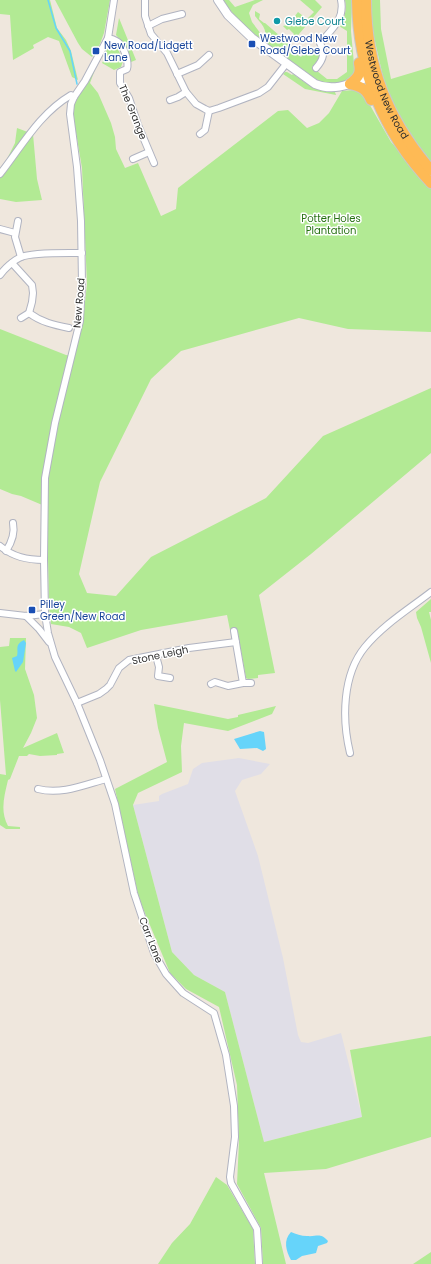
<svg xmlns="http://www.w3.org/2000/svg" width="431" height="1264" font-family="Poppins,sans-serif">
	<rect width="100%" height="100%" fill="#efe7dd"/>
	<path fill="#e0dee7" d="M239,758L270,764L261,774L242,780L235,791L258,856L283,958L298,1035L301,1042L308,1043L341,1033L362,1117L264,1142L225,992L194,975L172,952L133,805L159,801V796L162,794L188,784L193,769L202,763Z"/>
	<g fill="#b2ea94">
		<path d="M0,0H50L57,28L66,40L71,51L78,80L72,77L59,41L48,37L33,45L34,48L13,60L10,15L0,14Z"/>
		<path d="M55,0H110L104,33L100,44L92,57L82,49L78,43Z"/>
		<path d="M223,0H229L235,7L255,0H263L253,5L249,13L252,22L261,34V37H257L236,18Z"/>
		<path d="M300,0H315L322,7L288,47L301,57L310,46L317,52L319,49V59L312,67L327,79H337L347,72V31L339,26C345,17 347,10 345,0H352L351,31L355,75L344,83L335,84L320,82L264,42C268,29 263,26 255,16V11L260,14L259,19L264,23H265L287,42L294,34L289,29L287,30L283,26L287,25L289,26L297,18L295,16L298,12L307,19L314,12Z"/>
		<path d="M371,0H380L381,29L391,79L431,67V167L394,114L384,81L371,24Z"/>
		<path d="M119,18L136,60L131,62L122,42L116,35Z"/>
		<path d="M114,44L117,46L123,61L121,67L114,70L102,63L105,58L103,56L108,47Z"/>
		<path d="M96,67L90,83L98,93L111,123L115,137L116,149L125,168L138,163L161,216L176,209L178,188L278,111L288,110L307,128L319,123L329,113L342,91L353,90L363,93L391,142L431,187V332L348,329L299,318L181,351L151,379L100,482L79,574L87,593L116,596L151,557L266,498L323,436L431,388V453L311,554L259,595L275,673L258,675V678L248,679L246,678L237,629L230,630L227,615L141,630L87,648L81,633L69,627L51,624L49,607L47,507L21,496L12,494L0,489V329L66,355L73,356L83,321L87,284L82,168L73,115L74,105L77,97Z"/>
		<path d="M285,72H287L292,75L293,74C308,85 316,90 335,92L336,95L305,89L283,74Z"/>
		<path d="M17,128L33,134L37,179L42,200L16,202L0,199V173L15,143Z"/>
		<path d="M431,599V612H429L431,620V663L421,627L417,618L416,612Z"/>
		<path d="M10,638H26L25,669L34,695L37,718L31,733L23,748L57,733L64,753L57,754V755L40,756L29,754L27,756H19L10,779L8,780C4,797 0,811 8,826L20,827V829H6L0,825V774L6,775L0,700V647L9,646Z"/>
		<path d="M154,704L228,719L238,717V715L276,706L272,714L228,731L184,723L181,746L182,772L138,793L133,805L172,952L194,975L225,992L264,1142L362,1117L350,1050L431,1036V1137L326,1169L264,1173L286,1264H263L261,1228L237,1184L239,1141L237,1085L219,1007L186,989L170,973L139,899L115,789L167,762L158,728Z"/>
		<path d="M216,1177L227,1185L253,1229L255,1264H158L172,1243L190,1224Z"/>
		<path d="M431,1252V1264H413Z"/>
	</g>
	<g fill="#66d4fa">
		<path d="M24,640L26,643L23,662L16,672L15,671L12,658L17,656C19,649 14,645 24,640Z"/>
		<path d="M260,731L264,732L266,749L263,751L257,748L240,749L234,739Z"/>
		<path d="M291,1232C296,1234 301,1236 307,1236C317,1237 320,1232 328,1241L327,1243L318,1246L316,1253L302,1256L296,1260H291C286,1251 283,1240 291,1232Z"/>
	</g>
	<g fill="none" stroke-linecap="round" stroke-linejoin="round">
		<path stroke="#66d4fa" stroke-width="1.5" d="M48,0L56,28L70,51L77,84"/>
		<g stroke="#b1b4c1" stroke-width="8">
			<g id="minor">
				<path d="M114,0L108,38L85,81L74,97L71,104L70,114L77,167L81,221L82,283L80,321L55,423L45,478L44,560L45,614L48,633L55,657L77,703L100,760L115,804L134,893L154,953L166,974L183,993L214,1013L226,1055L234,1106L235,1137L230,1177L231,1183L257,1229L259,1264"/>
				<path d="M145,0V16L151,34L167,53L186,92L196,104L205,109L209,111L219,108L259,93L268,87L286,64"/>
				<path d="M148,26L162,19L182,14"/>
				<path d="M108,38C112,39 117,40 120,44C125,50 129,62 127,69L120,72V83L129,98L138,125L154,163"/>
				<path d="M316,68C324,59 325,53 320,43C332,29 345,19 341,0"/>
				<path d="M177,74L198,65L209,55"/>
				<path d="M170,100L178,97L186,92"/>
				<path d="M200,134L205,130L209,111"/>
				<path d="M133,159L149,152"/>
				<path d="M0,174C22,146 39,114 71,95L74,97"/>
				<path d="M18,221L15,237L21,257"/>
				<path d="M0,229L15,233"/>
				<path d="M12,263L32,285L33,293L32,302L29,313L21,318"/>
				<path d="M0,275C4,269 14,260 21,257C33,252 68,253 82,253"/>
				<path d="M29,313C41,322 54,325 69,328"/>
				<path d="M0,546C13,557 27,560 44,560"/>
				<path d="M6,551C12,542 15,533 13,523"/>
				<path d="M0,613L26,616L45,614"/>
				<path d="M26,616L39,629L49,642"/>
				<path d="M234,631L243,683H251"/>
				<path d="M156,656L159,667L158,676L170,678"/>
				<path d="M211,684L215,682L228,686L243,683"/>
				<path d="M77,703L99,694L106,689L110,685L119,668L129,660L189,648L236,642"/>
				<path d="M350,753C342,720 342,675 365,647C383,625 409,609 431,592"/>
				<path d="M38,789C61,795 84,785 106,779"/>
			</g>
		</g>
		<g stroke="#b1b4c1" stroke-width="10">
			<path id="tertiary" d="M218,0L228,15L252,38L315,84C334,92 350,84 368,77"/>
		</g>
		<g stroke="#c8c8c8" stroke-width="12">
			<g id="trunk">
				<path d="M357,0C358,71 382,131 431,183"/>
				<path id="s1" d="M366,0C366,66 388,120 431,170"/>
				<path d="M350,84C359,77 361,73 359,63"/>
				<path d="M350,84C361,86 367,90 371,100"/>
			</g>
		</g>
		<use href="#minor" stroke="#fff" stroke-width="6"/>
		<use href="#tertiary" stroke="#fff" stroke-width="8"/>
		<use href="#trunk" stroke="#feba55" stroke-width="10"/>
	</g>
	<circle fill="#0f9aa8" stroke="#fff" stroke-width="1.5" cx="277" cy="21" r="4"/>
	<g fill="#1a4fb4" stroke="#fff" stroke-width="1.5">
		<rect x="248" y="40" width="8" height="8" rx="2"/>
		<rect x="92" y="47" width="8" height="8" rx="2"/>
		<rect x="28" y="606" width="8" height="8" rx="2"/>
	</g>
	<g text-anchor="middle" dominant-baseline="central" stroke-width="3" stroke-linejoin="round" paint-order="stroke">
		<g font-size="10" fill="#0d838f" stroke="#fff" text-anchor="start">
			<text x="285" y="21">Glebe Court</text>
		</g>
		<g font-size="10" fill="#164399" stroke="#fff" text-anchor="start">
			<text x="260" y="38">Westwood New<tspan x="260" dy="12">Road/Glebe Court</tspan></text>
			<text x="104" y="45">New Road/Lidgett<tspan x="104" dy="12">Lane</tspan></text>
			<text x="40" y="604">Pilley<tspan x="40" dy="12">Green/New Road</tspan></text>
		</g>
		<g font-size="10" fill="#2c2c2c" stroke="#fff">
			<text stroke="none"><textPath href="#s1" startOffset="93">Westwood New Road</textPath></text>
			<text transform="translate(133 112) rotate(68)">The Grange</text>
			<text transform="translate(79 303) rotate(-85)">New Road</text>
			<text transform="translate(160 655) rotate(-12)">Stone Leigh</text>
			<text transform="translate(151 940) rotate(69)">Carr Lane</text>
		</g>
		<g font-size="10" fill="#277113" stroke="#fff">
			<text x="331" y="218">Potter Holes<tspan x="331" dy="12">Plantation</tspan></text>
		</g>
	</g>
</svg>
